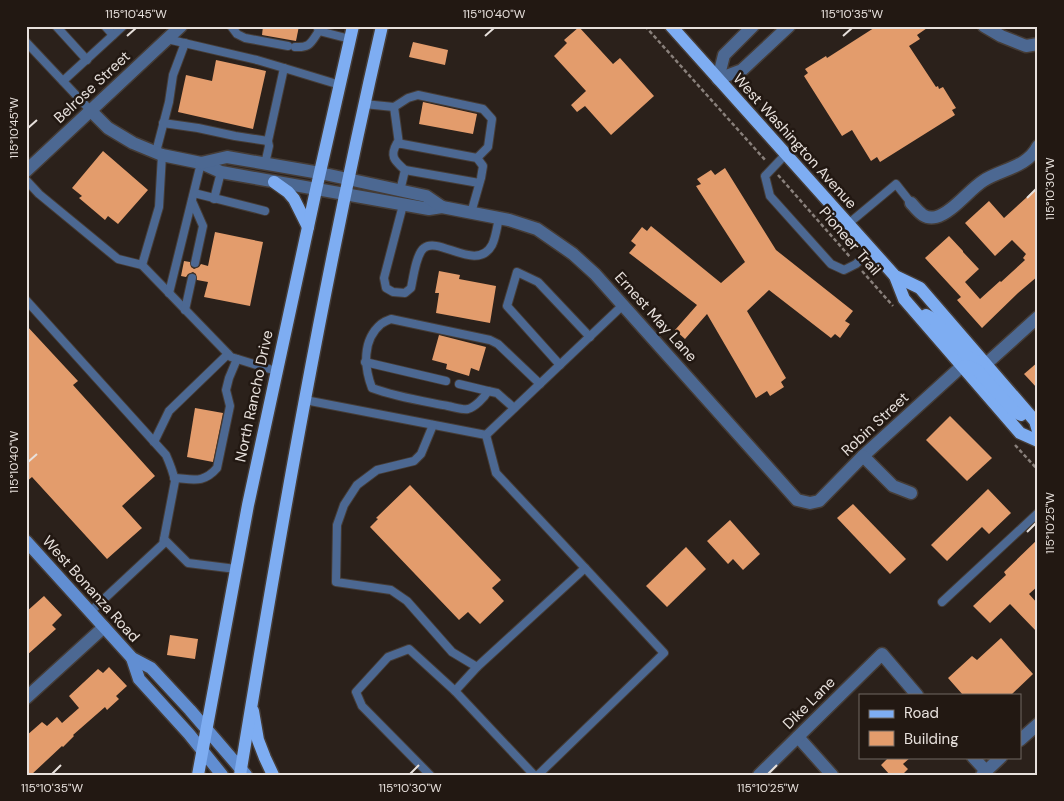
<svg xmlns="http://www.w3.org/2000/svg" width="1064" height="801" font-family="'DM Sans',sans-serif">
	<rect width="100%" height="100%" fill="#2b211b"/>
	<g fill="#e39c6c">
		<path d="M263,26H299L296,41L262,35Z"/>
		<path d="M877,26H930L917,35L920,39L909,46L936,87L938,86L939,89L943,87L956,108L952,110L955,115L880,162L877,157L871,161L852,130L842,136L804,76L808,73L805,69L826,56L827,58Z"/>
		<path d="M579,27L613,64L620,58L654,96L611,135L585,106L577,112L571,105L586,91L554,56L567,43L564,40Z"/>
		<path d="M413,42L448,50L445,65L409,57Z"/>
		<path d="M216,60L266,71L253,129L178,112L186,75L212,81Z"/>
		<path d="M423,102L477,114L473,134L419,124Z"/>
		<path d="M103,151L148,190L118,224L108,216L105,220L79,198L82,196L72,188Z"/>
		<path d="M725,168L776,250L853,311L845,321L850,324L840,338L835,334L831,338L769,290L747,311L786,378L781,382L784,387L770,396L767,391L756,398L707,314L685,339L675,330L697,305L629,253L636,245L631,241L642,227L647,231L651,226L721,283L745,262L696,186L701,184L697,179L711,170L715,175Z"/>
		<path d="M1038,187V276L1018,293L982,328L957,300L961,297L925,258L949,236L963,251V252L979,269L965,282L980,299L1000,281L1001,282L1025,260L1023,258L1026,254L1012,240L995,256L965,223L989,201L1004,218Z"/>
		<path d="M215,232L263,242L250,306L204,297L208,282L197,280L196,274L193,272L188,274L186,277L181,276L184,261L190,262L191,267L194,269L199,267L201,264L208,266Z"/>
		<path d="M439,271L460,275L459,279L496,286L490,323L436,313L439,293H435Z"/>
		<path d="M26,325L78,381L73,385L155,476L122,506L142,528L107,559L32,477L26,482Z"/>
		<path d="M439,335L486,347L479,371L471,368L469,376L446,369L447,364L432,360Z"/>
		<path d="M1038,362V389L1024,374Z"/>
		<path d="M195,408L223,413L213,462L187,457Z"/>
		<path d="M950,416L992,458L967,481L926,440Z"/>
		<path d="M410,485L501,580L492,588L504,601L480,624L468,612L459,620L370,527L378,519L376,518Z"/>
		<path d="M988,489L1011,513L989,534L982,527L947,561L931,545Z"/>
		<path d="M853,504L906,559L890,574L837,518Z"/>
		<path d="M730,520L760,554L743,570L733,559L728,564L707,541Z"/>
		<path d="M1038,539V586L1029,594L1038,604V633L1010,604L990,623L973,606L1006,575L1004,572Z"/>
		<path d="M686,547L706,569L667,607L646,586Z"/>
		<path d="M44,596L62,615L52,625L56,629L26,656V612Z"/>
		<path d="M170,635L198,639L195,659L167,655Z"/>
		<path d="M1001,638L1033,674L1011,695H963L948,678L972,656L977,660Z"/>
		<path d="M109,667L127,686L116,696L119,699L107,710L105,707L73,735L74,736L63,747L62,746L31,775H26V736L42,722L47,726L57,717L62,723L79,708L69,696L98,669L103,673Z"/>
		<path d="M889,757H911L903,764L908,769L902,775H890L881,765Z"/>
	</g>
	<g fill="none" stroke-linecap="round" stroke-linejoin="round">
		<g stroke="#453c36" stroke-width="10">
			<g id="lane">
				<path d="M56,26L87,60"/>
				<path d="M105,26L113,35"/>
				<path d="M231,26L237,34L245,38L288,46"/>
				<path d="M317,26L319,31L350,39"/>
				<path d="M167,39L257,60L284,68L268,141L269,146L265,164"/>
				<path d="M26,42L90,110"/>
				<path d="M295,47C311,48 311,42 319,31"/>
				<path d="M284,68L340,85"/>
				<path d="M63,81L123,26"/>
				<path d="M364,104L394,107L408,98L418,95L483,109L492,119L488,147L477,158"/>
				<path d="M394,107L399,144"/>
				<path d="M163,123L198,128L235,136L268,141"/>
				<path d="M156,152L169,102L173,75L185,43"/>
				<path d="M785,155L765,176L770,196L831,264L844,270L856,264L871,250"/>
				<path d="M405,170L479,183"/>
				<path d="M26,180L39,194L118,259L142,265L231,357L276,371"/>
				<path d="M400,191L405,170C395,161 389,157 397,143L477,158L483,166L481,178L471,213"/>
				<path d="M194,193L265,211"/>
				<path d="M214,199L221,172"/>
				<path d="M192,201L203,226L195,263"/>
				<path d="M403,205L384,278L386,288L393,292L405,293L411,288C413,279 416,254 424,248C439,236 477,273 492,245C496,237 497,226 499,218"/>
				<path d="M848,224L896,184L911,203"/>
				<path d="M142,265L159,207L162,155"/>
				<path d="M169,293L201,163"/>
				<path d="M26,300L166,455C170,464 173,472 175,481L163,544L90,612"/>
				<path d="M185,310L192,278"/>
				<path d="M365,362L446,381"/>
				<path d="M560,365L507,306L517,272L538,282L590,337"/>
				<path d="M459,384L488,391"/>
				<path d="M305,400L486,435"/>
				<path d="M514,408L497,393L488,391C484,398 475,407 468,409C462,410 454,407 448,406C423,401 396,397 372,388C364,367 362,340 381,324C384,322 388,320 391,319L490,340L498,344L540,384"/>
				<path d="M433,425L421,454L414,461L377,470L357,485L344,505L337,525L336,582L391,590L407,601L452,652L477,667L585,568L496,473L486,435"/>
				<path d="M486,435L623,305"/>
				<path d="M154,442L169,411L228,354"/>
				<path d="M174,478C193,479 203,484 217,468L230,406L226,390L229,378L237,359"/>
				<path d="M164,539L188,563L236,569"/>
				<path d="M942,602L1038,513"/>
				<path d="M477,667L455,691L534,775"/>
				<path d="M430,775L362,706L356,692L388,657L409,649L455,691"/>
				<path d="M538,775L664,653L585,568"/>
			</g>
		</g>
		<g stroke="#453c36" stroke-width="15">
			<g id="street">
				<path d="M984,26L1001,36L1026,46L1038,44"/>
				<path d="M718,79L742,70L789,26"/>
				<path d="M718,79L724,55L753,26"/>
				<path d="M90,110L108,128L133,143L162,155L201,163L221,172L429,209L442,207L509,220L537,229L573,254L595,274L797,500L810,503L819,501L863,456L962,366"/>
				<path d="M201,163L227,157L320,173L426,196L442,207"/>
				<path d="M26,171L181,26"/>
				<path d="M911,203C918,211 924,220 936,217C952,213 969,190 983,181C1001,169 1027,168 1038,146"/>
				<path d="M986,364L1038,317"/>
				<path d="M863,456L893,486L911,493"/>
				<path d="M26,698L104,627"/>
				<path d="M798,737L832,775"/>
				<path d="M1020,740L1038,724"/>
				<path d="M973,757L986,771"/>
				<path d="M759,775L882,654L917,695"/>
				<path d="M982,775L1001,757"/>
			</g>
		</g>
		<g stroke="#453c36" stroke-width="15">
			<g id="secondary">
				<path d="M26,541L132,658L151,668L190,710L246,775"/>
				<path d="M132,658L139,679L189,734L222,775"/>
			</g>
		</g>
		<g stroke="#453c36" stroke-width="15">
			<g id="primary">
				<path d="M671,26L895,276L920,288L1035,421L1038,431"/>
				<path d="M274,182L288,192L294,199L308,227"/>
				<path d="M895,276L904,299L1020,433L1038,441"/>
				<path d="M926,315L933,319L967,356L973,360L982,363"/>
				<path d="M964,366L971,367L977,370L1015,412L1021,415"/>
				<path d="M253,711L258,740L265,758L273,775"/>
				<path d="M198,775L248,505L316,190L353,26"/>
				<path d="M240,775C281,524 325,274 382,26"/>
			</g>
		</g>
		<g stroke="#89807b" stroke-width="2.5" stroke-dasharray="4 2.5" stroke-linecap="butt">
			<path d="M645,26L766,161"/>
			<path d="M778,175L850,257"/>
			<path d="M862,271L893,306"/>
			<path d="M1015,445L1038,470"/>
		</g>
		<use href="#lane" stroke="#4c6892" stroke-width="8"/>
		<use href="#street" stroke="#4c6892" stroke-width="12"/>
		<use href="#secondary" stroke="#618ed2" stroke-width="12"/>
		<use href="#primary" stroke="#7eadf2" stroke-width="12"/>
	</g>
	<path fill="none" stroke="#e7e0dc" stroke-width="2" d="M127,36L136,28M485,36L494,28M843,36L852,28M28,128L37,120M1027,198L1036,189M28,462L37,454M1027,532L1036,523M52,774L61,765M410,774L419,765M768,774L777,765"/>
	<g text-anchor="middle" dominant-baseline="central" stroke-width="5" stroke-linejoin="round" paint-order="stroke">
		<g font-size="15" fill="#e7e0dc" stroke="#221812">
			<text transform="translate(92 87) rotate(-43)">Belrose Street</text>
			<text transform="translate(795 141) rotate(48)">West Washington Avenue</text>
			<text transform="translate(850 241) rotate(49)">Pioneer Trail</text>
			<text transform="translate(656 317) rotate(48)">Ernest May Lane</text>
			<text transform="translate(254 396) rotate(-78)">North Rancho Drive</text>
			<text transform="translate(875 424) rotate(-43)">Robin Street</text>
			<text transform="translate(91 589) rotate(48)">West Bonanza Road</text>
			<text transform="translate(809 703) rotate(-45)">Dike Lane</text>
		</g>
	</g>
	<rect width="1064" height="801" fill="none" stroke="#221812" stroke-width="55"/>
	<rect x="859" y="694" width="162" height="65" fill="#221812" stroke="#716863"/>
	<rect x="869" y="710" width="25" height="8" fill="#7eadf2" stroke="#716863"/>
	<text x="904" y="718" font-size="15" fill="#e7e0dc">Road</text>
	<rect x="869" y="731" width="25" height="15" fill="#e39c6c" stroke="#716863"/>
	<text x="904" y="744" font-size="15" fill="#e7e0dc">Building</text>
	<rect x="28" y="28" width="1008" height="746" fill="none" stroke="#e7e0dc" stroke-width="2"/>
	<g font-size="12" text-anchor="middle" fill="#e7e0dc">
		<text x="136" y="18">115°10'45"W</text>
		<text x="494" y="18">115°10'40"W</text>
		<text x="852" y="18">115°10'35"W</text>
		<text transform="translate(14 128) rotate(-90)" y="4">115°10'45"W</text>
		<text transform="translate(1050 189) rotate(-90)" y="4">115°10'30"W</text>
		<text transform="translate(14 462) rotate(-90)" y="4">115°10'40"W</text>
		<text transform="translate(1050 523) rotate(-90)" y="4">115°10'25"W</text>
		<text x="52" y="792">115°10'35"W</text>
		<text x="410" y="792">115°10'30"W</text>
		<text x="768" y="792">115°10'25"W</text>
	</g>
</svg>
